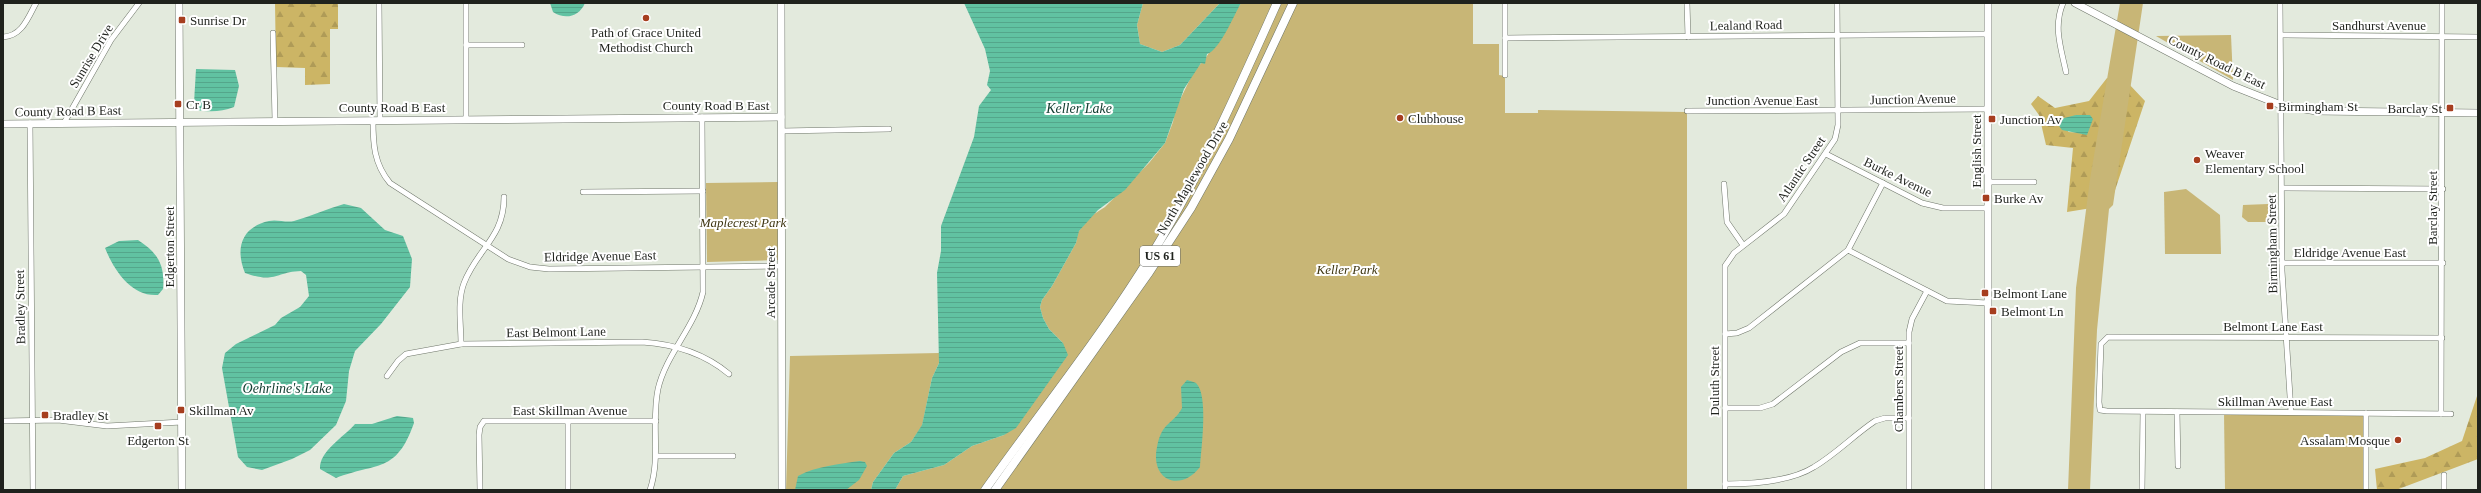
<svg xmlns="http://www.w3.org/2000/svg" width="2481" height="493" font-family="Georgia,serif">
	<defs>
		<pattern id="forest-firs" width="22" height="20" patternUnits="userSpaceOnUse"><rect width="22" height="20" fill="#ccb565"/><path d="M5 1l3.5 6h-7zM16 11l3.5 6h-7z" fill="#af9b57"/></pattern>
		<pattern id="water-rules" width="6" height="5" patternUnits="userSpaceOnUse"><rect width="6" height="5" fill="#61c2a2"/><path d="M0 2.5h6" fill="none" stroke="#54a68b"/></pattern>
	</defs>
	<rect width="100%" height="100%" fill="#e3eadd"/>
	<g fill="url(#forest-firs)" fill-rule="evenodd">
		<path d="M275,3H338V29H330V84L305,85V68L276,67Z"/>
		<path d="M2107,78L2128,83L2145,101L2110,205L2067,212L2073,148L2046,145L2039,115L2031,104L2038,96L2055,108L2089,101ZM2076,115L2083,133L2068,132Z"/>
		<path d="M2478,393V459L2396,490H2377L2375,469L2425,458L2462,441Z"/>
	</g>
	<g fill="#c8b676">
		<path d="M1143,3H1220L1180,45L1162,52L1140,44L1137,25Z"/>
		<path d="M1241,3H1473V44H1499V75L1505,76V113H1538V110L1687,112V490H895L903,476L944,465L972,446L1004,435L1063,343L1049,329L1043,318L1040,307L1042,300L1052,286L1076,243L1078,232L1091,216L1105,207L1149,163L1165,143L1173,122L1175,110L1194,71L1205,59Z"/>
		<path d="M2120,3H2143L2113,205L2109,209L2108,219L2097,330L2090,490H2068L2076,288L2090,179Z"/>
		<path d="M2231,35L2233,80L2156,36Z"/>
		<path d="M778,182V260L707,262L706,183Z"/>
		<path d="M2186,189L2220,215L2221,254H2165L2164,192Z"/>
		<path d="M2268,204L2270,206V218L2267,222H2248L2242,217L2243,205Z"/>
		<path d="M939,353V363L932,378L922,426L911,442L894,453L873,482L871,490H786L790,356Z"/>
		<path d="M2224,412L2366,413V490H2225Z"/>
	</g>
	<g fill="url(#water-rules)">
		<path d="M550,3H585C579,17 565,20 553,12Z"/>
		<path d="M964,3H1143L1137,25L1140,44L1162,52L1180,45L1220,3H1241C1234,15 1220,50 1207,54L1205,64L1201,63L1184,89L1165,143L1125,190L1098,210L1079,231L1076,243L1052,286L1042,300L1040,307L1043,318L1049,329L1063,343L1068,355L1016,428L1004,435L972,446L944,465L903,476L895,490H871L873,482L894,453L911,442L922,425L932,378L939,363L937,273L941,251V226L974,137L979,106L991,90L987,85L990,71L985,49Z"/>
		<path d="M196,69L235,70L239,86L234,107C221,112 210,112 196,110L194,103Z"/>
		<path d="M2076,115H2090L2093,119L2087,135L2062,130L2057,123L2060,119Z"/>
		<path d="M344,204L361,208L385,230L403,236L412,259L410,287L381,324L355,351L349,371L346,401L336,425L310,450L292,459L262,470L247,467L238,457L222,368L225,353L236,344L275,325L281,318L300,307L309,296L306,275L301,271C275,272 275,284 245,273C235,249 241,227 269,221C277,219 286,223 294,221C311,216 327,209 344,204Z"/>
		<path d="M138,240C158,253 165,265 163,289L158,295C131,297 114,270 105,248L119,241Z"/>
		<path d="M1187,380C1190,381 1194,382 1196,383C1209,395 1201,450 1200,467C1180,493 1150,480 1157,447C1162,421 1173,425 1182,408L1181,387Z"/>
		<path d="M397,416L413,418L414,423C396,474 377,462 336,478L320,469C319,451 344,437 355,424H372Z"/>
		<path d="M860,461L865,462L867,466L859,480L846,490H795L798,476C817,466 839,464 860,461Z"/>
	</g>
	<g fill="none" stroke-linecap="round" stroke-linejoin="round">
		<g stroke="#6e7569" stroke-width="6">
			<g id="street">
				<path d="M379,3L380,120"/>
				<path d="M466,3V119"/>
				<path d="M1505,3V75"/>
				<path d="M1687,3L1688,37"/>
				<path d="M2063,3C2053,27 2061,48 2066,72"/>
				<path d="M2280,3L2282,271L2291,412"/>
				<path d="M273,33L275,120"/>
				<path d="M2281,35L2478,37"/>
				<path d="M3,37C22,36 28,18 36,3"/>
				<path d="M1505,38L1988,34"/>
				<path d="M466,45H522"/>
				<path d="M1687,111L1988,109"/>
				<path d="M373,120C373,144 374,164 390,183L508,259L530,267L549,269L782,266"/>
				<path d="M30,123L33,490"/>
				<path d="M64,123L111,40L139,3"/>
				<path d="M781,131L889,129"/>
				<path d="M1826,154L1922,203L1943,208H1988"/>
				<path d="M1988,182H2034"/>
				<path d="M1724,184L1727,222L1743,245"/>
				<path d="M2282,188L2443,189"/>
				<path d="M583,192L703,191"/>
				<path d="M1848,250L1883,183"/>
				<path d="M2282,263H2443"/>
				<path d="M1725,334L1737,333L1749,328L1848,250L1947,301L1988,303"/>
				<path d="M2442,338L2108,337L2101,344L2099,402L2100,410L2107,411L2451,414"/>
				<path d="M461,344C461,324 457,301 464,283C477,249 504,238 504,197"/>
				<path d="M387,376L398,361L406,354L461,344L642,342C674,344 704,353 729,374"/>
				<path d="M1725,408H1760L1773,404L1841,352L1860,343H1909"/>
				<path d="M2177,412L2178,466"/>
				<path d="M2441,414L2442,3"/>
				<path d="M3,421L58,420L107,426L182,422"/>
				<path d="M568,422V490"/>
				<path d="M656,456H733"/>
				<path d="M2444,475V490"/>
				<path d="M1725,484C1752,484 1790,482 1814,467C1836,454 1854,435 1875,421L1885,418H1909"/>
				<path d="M480,490L479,435L480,427L484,421H656"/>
				<path d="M650,490C661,457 651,423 658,389C666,354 695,327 703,292L702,117"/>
				<path d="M1725,490V266L1734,253L1784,214L1835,139L1838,125L1837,3"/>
				<path d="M1909,490V332L1912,319L1927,291"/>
				<path d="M2142,490L2143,412"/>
				<path d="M2366,490V413"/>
			</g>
		</g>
		<g stroke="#6e7569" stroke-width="8">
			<g id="secondary">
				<path d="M179,3L182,490"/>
				<path d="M781,3L782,490"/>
				<path d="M2075,3L2233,86L2281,105L2316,111L2478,113"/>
				<path d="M3,124L781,117"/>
				<path d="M1988,490V3"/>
			</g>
		</g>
		<g stroke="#6e7569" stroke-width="9">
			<g id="primary">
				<path d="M985,490C1044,407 1109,327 1161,239C1206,163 1241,83 1277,3"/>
				<path d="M995,490L1148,274L1191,208L1229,139L1293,3"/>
			</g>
		</g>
		<use href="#street" stroke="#fff" stroke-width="5"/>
		<use href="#secondary" stroke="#fff" stroke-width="7"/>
		<use href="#primary" stroke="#fff" stroke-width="8"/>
	</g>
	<g fill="#a63e1f" stroke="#fff" stroke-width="1.5">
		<circle cx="646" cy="18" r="4"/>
		<rect x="178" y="16" width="8" height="8" rx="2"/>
		<rect x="174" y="100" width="8" height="8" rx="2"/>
		<rect x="2266" y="102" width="8" height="8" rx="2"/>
		<rect x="2446" y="104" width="8" height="8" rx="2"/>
		<circle cx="1400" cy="118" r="4"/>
		<rect x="1988" y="115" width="8" height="8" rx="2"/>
		<circle cx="2197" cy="160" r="4"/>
		<rect x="1982" y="194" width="8" height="8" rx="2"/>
		<rect x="1981" y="289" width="8" height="8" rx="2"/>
		<rect x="1989" y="307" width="8" height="8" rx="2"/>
		<rect x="177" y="406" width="8" height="8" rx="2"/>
		<rect x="41" y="411" width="8" height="8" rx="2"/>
		<rect x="154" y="422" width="8" height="8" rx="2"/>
		<circle cx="2398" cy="440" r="4"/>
	</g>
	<g text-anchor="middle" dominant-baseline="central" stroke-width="4" stroke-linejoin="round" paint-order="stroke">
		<rect fill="#fff" stroke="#626461" stroke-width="1" x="1140" y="246" width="40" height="20" rx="3"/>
		<g font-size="12" font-weight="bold" fill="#1f221d">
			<text x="1160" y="256">US 61</text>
		</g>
		<g font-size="13" fill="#1f221d" stroke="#fff" text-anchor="start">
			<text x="190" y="20">Sunrise Dr</text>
			<text x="646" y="32" text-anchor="middle">Path of Grace United<tspan x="646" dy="15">Methodist Church</tspan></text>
			<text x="186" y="104">Cr B</text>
			<text x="2278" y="106">Birmingham St</text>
			<text x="2442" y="108" text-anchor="end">Barclay St</text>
			<text x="1408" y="118">Clubhouse</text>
			<text x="2000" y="119">Junction Av</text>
			<text x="2205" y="153">Weaver<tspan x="2205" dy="15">Elementary School</tspan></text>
			<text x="1994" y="198">Burke Av</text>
			<text x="1993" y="293">Belmont Lane</text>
			<text x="2001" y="311">Belmont Ln</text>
			<text x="189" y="410">Skillman Av</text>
			<text x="53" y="415">Bradley St</text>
			<text x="158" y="440" text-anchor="middle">Edgerton St</text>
			<text x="2390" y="440" text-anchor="end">Assalam Mosque</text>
		</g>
		<g font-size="13" fill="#1f221d" stroke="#fff">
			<text transform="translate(1746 25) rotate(-1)">Lealand Road</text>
			<text x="2379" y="25">Sandhurst Avenue</text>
			<text transform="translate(91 56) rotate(-59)">Sunrise Drive</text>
			<text transform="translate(2217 62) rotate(26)">County Road B East</text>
			<text transform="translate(1913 99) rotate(-1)">Junction Avenue</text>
			<text x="1762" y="100">Junction Avenue East</text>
			<text x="716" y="105">County Road B East</text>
			<text x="392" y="107">County Road B East</text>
			<text transform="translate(68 111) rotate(-1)">County Road B East</text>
			<text transform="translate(1976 151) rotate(-90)">English Street</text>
			<text transform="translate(1801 169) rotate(-56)">Atlantic Street</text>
			<text transform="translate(1898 177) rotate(26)">Burke Avenue</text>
			<text transform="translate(1192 178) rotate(-60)">North Maplewood Drive</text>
			<text transform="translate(2432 208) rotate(-90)">Barclay Street</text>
			<text transform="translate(2272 244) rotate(-91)">Birmingham Street</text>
			<text transform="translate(169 247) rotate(-90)">Edgerton Street</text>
			<text x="2350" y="252">Eldridge Avenue East</text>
			<text transform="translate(600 256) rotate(-1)">Eldridge Avenue East</text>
			<text transform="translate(770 283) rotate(-90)">Arcade Street</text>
			<text transform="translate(20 307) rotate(-91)">Bradley Street</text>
			<text x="2273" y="326">Belmont Lane East</text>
			<text transform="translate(556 332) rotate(-1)">East Belmont Lane</text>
			<text transform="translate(1714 381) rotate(-90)">Duluth Street</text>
			<text transform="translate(1898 389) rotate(-90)">Chambers Street</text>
			<text x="2275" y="401">Skillman Avenue East</text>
			<text x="570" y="410">East Skillman Avenue</text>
		</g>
		<g font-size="13" font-style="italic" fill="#3e3511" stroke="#fff">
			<text x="743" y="222">Maplecrest Park</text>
			<text x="1347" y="269">Keller Park</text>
		</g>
		<g font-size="14" font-style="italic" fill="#144033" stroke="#fff">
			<text x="1079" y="108">Keller Lake</text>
			<text x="287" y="388">Oehrline's Lake</text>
		</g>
	</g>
	<rect width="2481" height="493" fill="none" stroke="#1f221d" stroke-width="8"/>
</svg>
